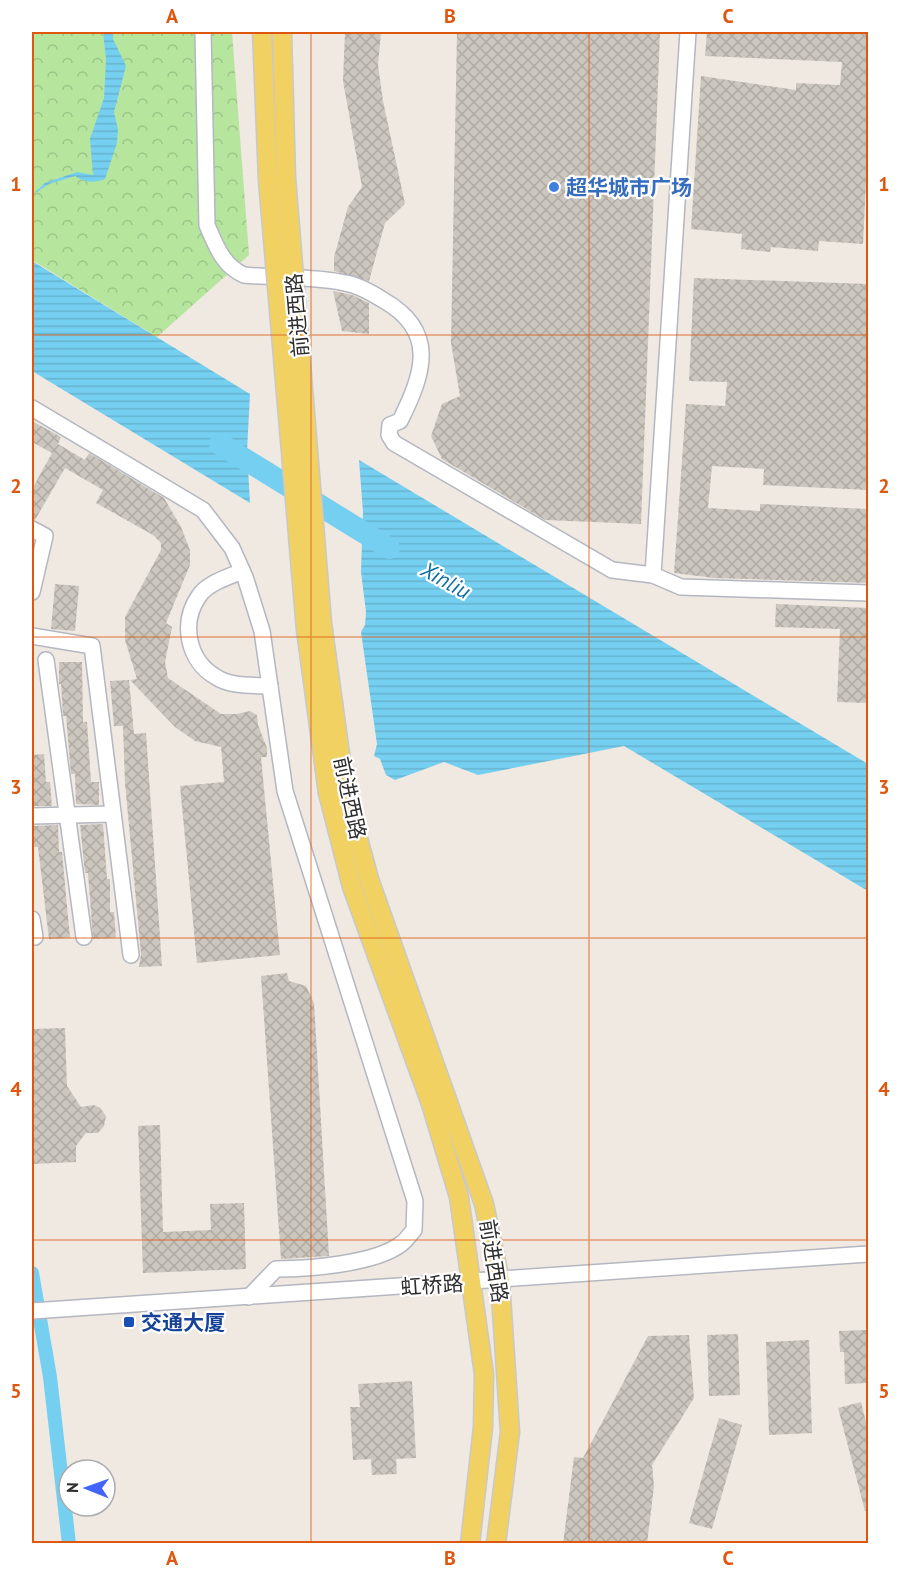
<svg xmlns="http://www.w3.org/2000/svg" width="900" height="1575" font-family="'PT Sans','Noto Sans SC',sans-serif">
	<defs>
		<pattern id="park-crowns" width="20" height="18" patternUnits="userSpaceOnUse" patternTransform="scale(1.5)"><rect width="20" height="18" fill="#b6e59e"/><path d="M2 6a3 3 0 1 1 6 0M12 15a3 3 0 1 1 6 0" fill="none" stroke="#9dc588"/></pattern>
		<pattern id="water-rules" width="6" height="5" patternUnits="userSpaceOnUse" patternTransform="scale(1.5)"><rect width="6" height="5" fill="#75cff0"/><path d="M0 2.5h6" fill="none" stroke="#66b2ce"/></pattern>
		<pattern id="building-cross-hatch" width="8" height="8" patternUnits="userSpaceOnUse" patternTransform="scale(1.5)"><rect width="8" height="8" fill="#cbc7bf"/><path d="M0 0l8 8M0 8l8-8" fill="none" stroke="#afaba4"/></pattern>
	</defs>
	<rect width="100%" height="100%" fill="#efe9e1"/>
	<path fill="url(#park-crowns)" d="M32,32H232L249,255L157,337L32,260Z"/>
	<g fill="url(#water-rules)">
		<path d="M103,32H113V39L126,66L114,112L118,130L117,143L105,179C93,183 85,183 75,176L49,184L32,195L45,183L77,172L93,175L90,139L104,98L106,59Z"/>
		<path d="M32,261L250,394L247,451L250,503L32,371Z"/>
		<path d="M359,460L868,764V891L624,746L478,775L444,762L395,780L386,775L380,759L374,756L377,744L361,632L365,625L366,612L361,572L363,512Z"/>
	</g>
	<g fill="none" stroke-linecap="round" stroke-linejoin="round">
		<path stroke="#75cff0" stroke-width="14" d="M32,1273L50,1377L69,1544"/>
		<path stroke="#75cff0" stroke-width="22" d="M220,444L389,548"/>
	</g>
	<g fill="url(#building-cross-hatch)">
		<path d="M345,32H381L378,65L383,101L405,204L385,223L369,281L334,271V257L348,207L362,187L343,81Z"/>
		<path d="M457,32H660L641,524L545,520L442,459L431,436L442,404L460,396L451,343Z"/>
		<path d="M707,32H868V143L863,244L819,241L818,251L771,247L770,252L741,249L742,234L691,229L701,76L796,90V83L840,85L842,62L705,56Z"/>
		<path d="M694,278L868,284V490L763,485L764,469L712,466L708,508L760,511V504L868,509V583L714,578L674,573L686,404L725,406L727,382L689,381Z"/>
		<path d="M333,291L352,295L369,303V334L342,331Z"/>
		<path d="M32,421L61,437L58,444L85,460L89,453L164,498L181,527L190,550V565L166,623L172,627L165,662L168,678L221,714H237L250,711L257,715L258,725L267,748V757H261L280,955L197,963L180,786L224,782L221,747L195,741L175,727L130,680L137,679L125,640V617L161,550V543L153,535L96,503L103,490L65,468L35,520L32,519V489L52,453L32,442Z"/>
		<path d="M55,584L79,586L75,631L51,629Z"/>
		<path d="M776,604L868,608V703L837,702L840,629L775,627Z"/>
		<path d="M59,662H82L83,722H87L91,782H99V805L76,804L75,774H71L66,716H63L61,684H59Z"/>
		<path d="M129,680L134,734L146,733L162,966L139,967L141,954L125,783L123,726H114L110,681Z"/>
		<path d="M44,754L46,782H50L52,806H32V755Z"/>
		<path d="M103,824L107,879H110V912H114L116,938L93,939L88,873H85L80,825Z"/>
		<path d="M58,825L59,852H62L70,938L49,939L38,847H34V826Z"/>
		<path d="M287,973L289,981L306,986L314,1003L329,1256L281,1259L261,976Z"/>
		<path d="M65,1028L67,1086L81,1107L94,1105L100,1108L106,1116L104,1126L98,1133H86L76,1146V1162L32,1164V1029Z"/>
		<path d="M160,1125L163,1232L211,1230L210,1204L244,1203L246,1269L143,1273L138,1126Z"/>
		<path d="M868,1330V1383L845,1384L844,1352H840L839,1331Z"/>
		<path d="M738,1334L740,1395L709,1396L707,1335Z"/>
		<path d="M689,1335L694,1398L652,1465L654,1486L647,1544H563L574,1457L583,1458L648,1336Z"/>
		<path d="M809,1340L812,1433L769,1435L766,1342Z"/>
		<path d="M412,1381L416,1458L396,1459L397,1474L372,1475L371,1459L353,1460L350,1407H360L358,1384Z"/>
		<path d="M861,1402L868,1430V1510L865,1511L838,1408Z"/>
		<path d="M719,1418L742,1425L712,1529L689,1523Z"/>
	</g>
	<g fill="none" stroke-linecap="round" stroke-linejoin="round">
		<g stroke="#b4b7c1" stroke-width="18">
			<g id="minor">
				<path d="M203,32L207,225C216,246 223,266 244,275C274,278 316,276 345,283C358,285 372,293 383,300C438,331 424,373 400,421L390,425L389,435L394,443L612,570L653,575L688,32"/>
				<path d="M32,408L203,510L232,548L245,577L262,631L285,791L415,1201L414,1230C410,1234 406,1241 401,1244C375,1264 308,1269 276,1269L249,1297"/>
				<path d="M32,529L45,536L32,592"/>
				<path d="M242,571C229,577 207,583 199,596C180,623 188,661 216,677C231,687 253,685 270,686"/>
				<path d="M653,575L681,587L868,593"/>
				<path d="M32,636L92,646L131,955"/>
				<path d="M46,660L84,937"/>
				<path d="M32,816L113,814"/>
				<path d="M32,919L35,937"/>
				<path d="M32,1311L868,1254"/>
			</g>
		</g>
		<g stroke="#c9c9c9" stroke-width="21">
			<g id="major">
				<path d="M262,32L268,180"/>
				<path d="M282,32L286,178"/>
				<path d="M345,790L369,879L484,1204L500,1281L510,1432L496,1544"/>
				<path d="M328,793L352,887L431,1104L459,1197L484,1374L483,1427L470,1544"/>
			</g>
		</g>
		<use href="#minor" stroke="#fff" stroke-width="15"/>
		<use href="#major" stroke="#f2d163" stroke-width="18"/>
		<g stroke="#c9c9c9" stroke-width="21" stroke-linecap="butt">
			<g id="major-bridge">
				<path d="M286,178L322,623L345,790"/>
				<path d="M268,180L306,630L328,793"/>
			</g>
		</g>
		<use href="#major-bridge" stroke="#f2d163" stroke-width="18"/>
	</g>
	<path fill="none" stroke="#df570e" stroke-width="1.5" stroke-opacity="0.55" d="M311,32V1544M589,32V1544M32,335H868M32,637H868M32,938H868M32,1240H868"/>
	<circle fill="#3f7fe0" stroke="#fff" stroke-width="2" cx="554" cy="187" r="6"/>
	<rect fill="#1a4fb4" stroke="#fff" stroke-width="2" x="123" y="1316" width="12" height="12" rx="3"/>
	<g text-anchor="middle" dominant-baseline="central" stroke-width="4.5" stroke-linejoin="round" paint-order="stroke">
		<g font-size="21" font-weight="bold" fill="#366cbe" stroke="#fff" text-anchor="start">
			<text x="566" y="187">超华城市广场</text>
		</g>
		<g font-size="21" fill="#2e2e2e" stroke="#fff">
			<text transform="translate(297 315) rotate(-95)">前进西路</text>
			<text transform="translate(350 798) rotate(78)">前进西路</text>
			<text transform="translate(494 1261) rotate(81)">前进西路</text>
			<text transform="translate(432 1285) rotate(-4)">虹桥路</text>
		</g>
		<g font-size="21" font-weight="bold" fill="#164399" stroke="#fff" text-anchor="start">
			<text x="141" y="1322">交通大厦</text>
		</g>
		<g font-size="22" font-style="italic" fill="#0d6fa3" stroke="#fff">
			<text transform="translate(446 580) rotate(29)">Xinliu</text>
		</g>
	</g>
	<rect width="900" height="1575" fill="none" stroke="#ffffff" stroke-width="66"/>
	<g transform="translate(87 1488) rotate(271)"><circle r="28" fill="#ffffff" stroke="#ababab" stroke-width="1.5"/>
	<path d="M0-4.5L10 22L0 15L-10 22Z" fill="#4264fb"/>
	<text y="-9" font-size="16" font-weight="bold" text-anchor="middle" fill="#2e2e2e">N</text>
	</g>
	<rect x="33" y="33" width="834" height="1509" fill="none" stroke="#df570e" stroke-width="2"/>
	<g font-size="20" text-anchor="middle" font-weight="bold" fill="#df570e">
		<text x="172" y="23">A</text>
		<text x="450" y="23">B</text>
		<text x="728" y="23">C</text>
		<text x="16" y="191">1</text>
		<text x="884" y="191">1</text>
		<text x="16" y="493">2</text>
		<text x="884" y="493">2</text>
		<text x="16" y="794">3</text>
		<text x="884" y="794">3</text>
		<text x="16" y="1096">4</text>
		<text x="884" y="1096">4</text>
		<text x="16" y="1398">5</text>
		<text x="884" y="1398">5</text>
		<text x="172" y="1565">A</text>
		<text x="450" y="1565">B</text>
		<text x="728" y="1565">C</text>
	</g>
</svg>
